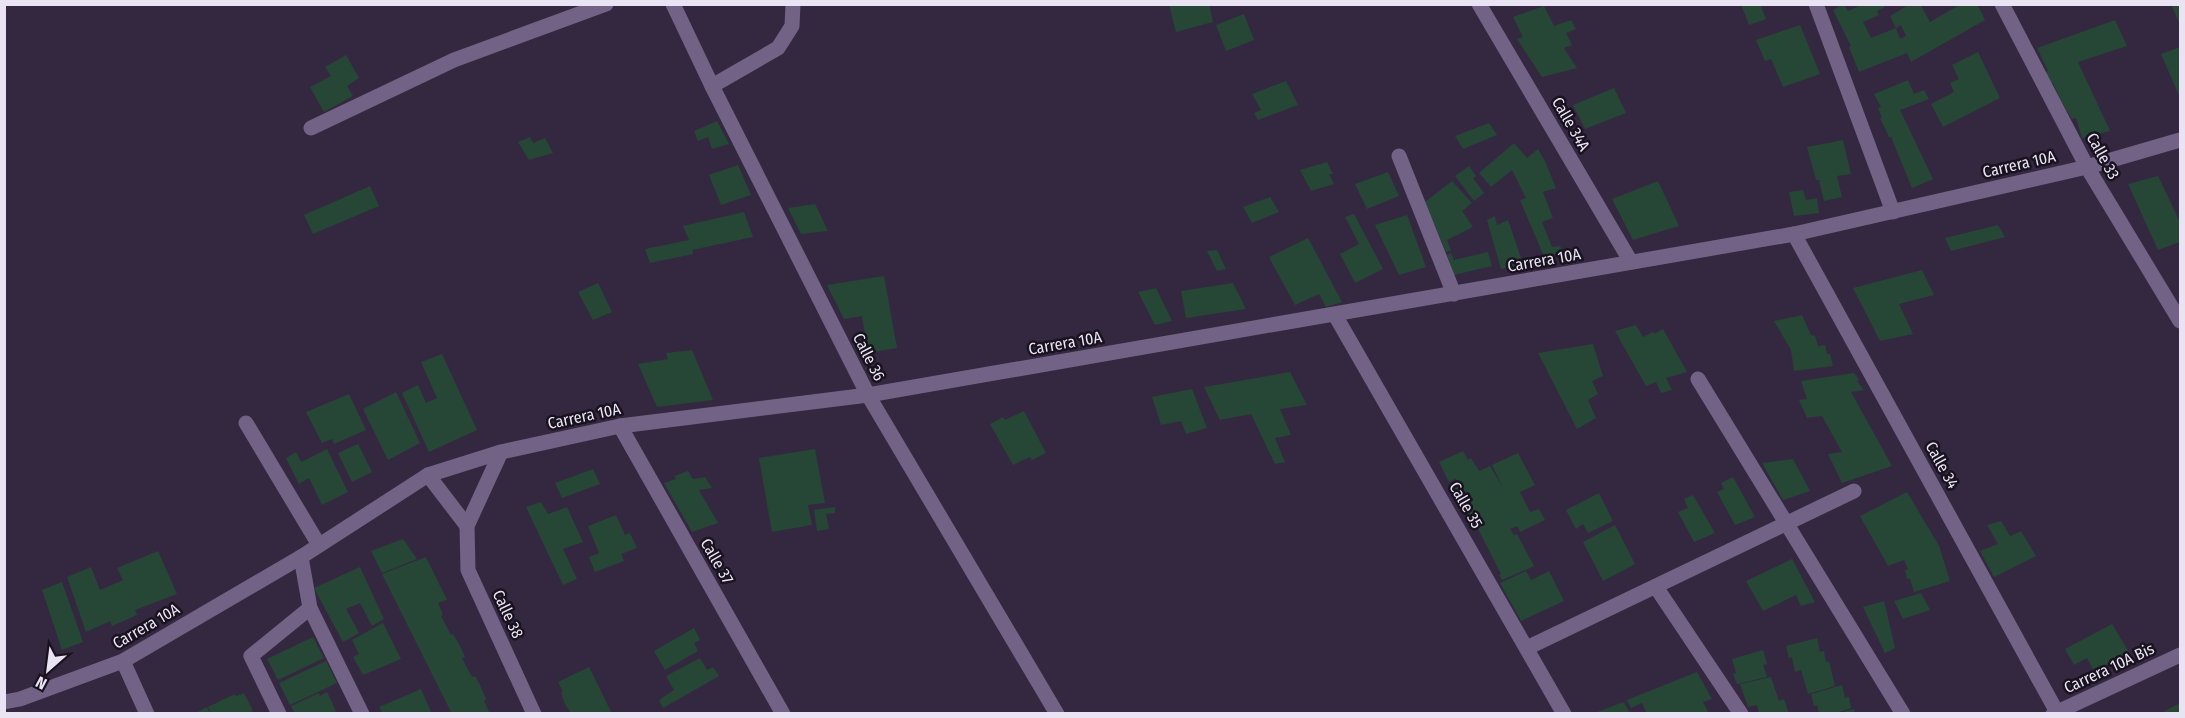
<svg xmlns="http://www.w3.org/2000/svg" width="2185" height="718" font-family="'Fira Sans Condensed',sans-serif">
	<rect width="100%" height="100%" fill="#342841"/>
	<g fill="#264636">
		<path d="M1169,4H1209L1213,22L1176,32Z"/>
		<path d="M1741,4H1760L1766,19L1749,25Z"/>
		<path d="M1844,4L1848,11L1863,4H1884L1885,7L1877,11L1879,15L1863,22L1871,38L1896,28L1900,39L1906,36L1901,25L1896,28L1890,16L1910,4H1920L1930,22L1961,4H1977L1985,20L1911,62L1907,53L1859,72L1849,47L1851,46L1833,10Z"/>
		<path d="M2171,4H2180V25Z"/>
		<path d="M1544,6L1554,26L1571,20L1576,29L1566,33L1572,45L1564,48L1577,68L1542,77L1517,39L1523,37L1513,17Z"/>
		<path d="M1244,14L1254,40L1226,51L1216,25Z"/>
		<path d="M2115,20L2127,46L2078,62L2110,131L2082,138L2076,118L2072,119L2061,101L2053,83L2051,84L2045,72L2048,71L2037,48Z"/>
		<path d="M1800,25L1820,74L1783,87L1771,59L1765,61L1756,40Z"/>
		<path d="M2180,47V98L2161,54Z"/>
		<path d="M1978,52L2000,98L1943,127L1931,104L1954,92L1950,83L1959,79L1952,65Z"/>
		<path d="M346,55L359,78L347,86L353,96L324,112L310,87L331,76L325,67Z"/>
		<path d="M1908,80L1914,94L1924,90L1929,99L1900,110L1933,179L1912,188L1891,137H1889L1880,118H1882L1878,108L1881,107L1874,94Z"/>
		<path d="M1286,81L1298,105L1258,120L1254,113L1261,110L1252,94Z"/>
		<path d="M1614,88L1626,113L1585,129L1573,105Z"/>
		<path d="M717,121L729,144L712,149L708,137L698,141L694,131Z"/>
		<path d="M1489,123L1497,135L1463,149L1455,136Z"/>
		<path d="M530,137L533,143L545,138L553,153L529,160L518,142Z"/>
		<path d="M1843,140L1851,174L1837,176L1842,197L1824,201L1819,180H1816L1807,147Z"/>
		<path d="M1514,143L1527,158L1538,149L1545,161L1556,188L1543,192L1553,218L1542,222L1552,247L1560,246L1563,253L1555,256L1545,259L1520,200L1526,198L1512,170L1491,187L1479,173Z"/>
		<path d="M1327,162L1333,174H1329L1334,184L1311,191L1300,170Z"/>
		<path d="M738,165L751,195L721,205L709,175Z"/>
		<path d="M1469,166L1476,176L1473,178L1484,193L1474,201L1455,176Z"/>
		<path d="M1388,172L1399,196L1367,209L1355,184Z"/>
		<path d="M2158,176L2180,222V242L2158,250L2128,184Z"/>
		<path d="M1452,181L1472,203L1462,211L1473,227L1447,240L1451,250L1446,252L1425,202Z"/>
		<path d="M1658,181L1679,226L1633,240L1612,199Z"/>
		<path d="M370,186L379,206L313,234L304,215Z"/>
		<path d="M1803,190L1806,200L1817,198L1819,213L1794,216L1789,192Z"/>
		<path d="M1270,197L1279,212L1252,223L1243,207Z"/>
		<path d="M815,204L828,231L801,234L788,208Z"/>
		<path d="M744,212L753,237L692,250L693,254L650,263L645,249L689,240L683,226Z"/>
		<path d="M1354,214L1383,269L1355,283L1340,254L1359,244L1345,217Z"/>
		<path d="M1407,215L1426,267L1399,275L1375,225Z"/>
		<path d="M1495,216L1497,225L1508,220L1523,264L1501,269L1487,220Z"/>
		<path d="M1998,225L2005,237L1951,251L1945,238Z"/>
		<path d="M1308,238L1342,302L1326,307L1319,294L1295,305L1273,265L1269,257Z"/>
		<path d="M1217,250L1226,269L1217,271L1207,251Z"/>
		<path d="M1488,252L1492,266L1454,275L1447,255L1451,253L1454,260Z"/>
		<path d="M1922,270L1934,295L1899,304L1913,334L1880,341L1853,288Z"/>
		<path d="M884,276L897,348L868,353L862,316L844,319L827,285Z"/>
		<path d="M598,283L612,312L593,320L578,292Z"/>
		<path d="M1233,283L1246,309L1186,318L1181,291Z"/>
		<path d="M1156,288L1172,321L1155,325L1138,292Z"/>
		<path d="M1802,315L1811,335L1815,336L1818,346L1825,345L1827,354H1830L1833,366L1794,371L1791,350L1774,321Z"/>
		<path d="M1636,325L1643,337L1653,332L1654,334L1663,329L1687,372L1666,378L1672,390L1661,393L1656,382L1646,386L1615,331Z"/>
		<path d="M1593,344L1603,376L1592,381L1598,394L1588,400L1596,418L1577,429L1538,353Z"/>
		<path d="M692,350L713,400L657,407L638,364L668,359L666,353Z"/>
		<path d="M442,354L477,430L429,452L402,393L418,385L426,403L437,398L421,362Z"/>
		<path d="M1290,372L1307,405L1280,409L1291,435L1275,438L1285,462L1275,464L1251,414L1220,420L1204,387Z"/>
		<path d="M1854,373L1859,380L1857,381L1864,390L1851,392L1892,466L1842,483L1828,454L1842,452L1822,416L1807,418L1799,400L1807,399L1801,381Z"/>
		<path d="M1192,389L1207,428L1186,434L1181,421L1161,425L1152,397Z"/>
		<path d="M396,392L420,443L388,460L363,409Z"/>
		<path d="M349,394L366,430L334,444L332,439L322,443L306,412Z"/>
		<path d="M1024,411L1046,453L1032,460L1030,457L1013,465L990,424L1003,417L1005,420Z"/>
		<path d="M358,444L372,472L352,482L338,453Z"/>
		<path d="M327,449L348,492L322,505L309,478L299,484L286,458L296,452L301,462Z"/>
		<path d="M815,449L825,503L808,505L812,525L772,532L759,458Z"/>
		<path d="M1463,451L1468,460L1471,458L1479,471L1490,466L1503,488L1492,465L1518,453L1535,485L1520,492L1530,512L1539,509L1545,520L1520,532L1517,526L1510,529L1514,535L1517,534L1534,566L1502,580L1499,575L1501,574L1476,525L1472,527L1451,485L1457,482L1456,478L1449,482L1439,462Z"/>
		<path d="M1793,459L1810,491L1783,500L1762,463Z"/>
		<path d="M593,469L600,484L562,498L555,483Z"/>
		<path d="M688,471L693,479L705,477L712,488L699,490L718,523L692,532L664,483L676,479L674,476Z"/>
		<path d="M1733,477L1755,517L1735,525L1717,492L1724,489L1721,483Z"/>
		<path d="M1907,492L1939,546L1950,581L1914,592L1910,579H1907L1905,570L1908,569L1904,560L1888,566L1860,516Z"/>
		<path d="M1599,493L1613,521L1588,533L1583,524L1576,529L1566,510Z"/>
		<path d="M1693,495L1715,533L1694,542L1678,512L1688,508L1684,499Z"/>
		<path d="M541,502L548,514L567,507L583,542L563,549L577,579L563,585L526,507Z"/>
		<path d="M835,507V513L826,514L829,529L817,531L814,510Z"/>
		<path d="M616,515L625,535L630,533L637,548L621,554L624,561L595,572L589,557L599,553L588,526Z"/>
		<path d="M2001,521L2010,536L2021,531L2036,556L1994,577L1980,551L1998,544L1987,525Z"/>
		<path d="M1615,525L1635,564L1603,581L1583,542Z"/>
		<path d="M403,539L417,559L382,573L371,551Z"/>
		<path d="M158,551L177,594L135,610L137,615L112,626L110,621L86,632L67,577L91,567L100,590L123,580L117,568Z"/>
		<path d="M426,557L447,600L438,603L443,615L441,616L451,635L453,634L461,648L465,657L462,658L472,677L475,676L480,685L486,699L484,701L490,714H452L382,574Z"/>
		<path d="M1792,559L1815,602L1801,606L1796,595L1763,611L1746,581Z"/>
		<path d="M360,567L384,619L372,626L360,603L346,609L359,633L343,642L314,588Z"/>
		<path d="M1526,571L1531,580L1549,571L1564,601L1521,621L1500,583Z"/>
		<path d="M62,582L83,642L62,650L42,590Z"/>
		<path d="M1921,593L1930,610L1903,619L1894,601Z"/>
		<path d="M1884,601L1895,648L1885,653L1863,607Z"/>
		<path d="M383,623L401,659L363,675L353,657L359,654L352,640Z"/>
		<path d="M2112,624L2130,654L2094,671L2087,658L2074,665L2065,649Z"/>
		<path d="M694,628L700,640L694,643L698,651L665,670L654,651Z"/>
		<path d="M313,637L324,658L278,680L267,659Z"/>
		<path d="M1817,638L1820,652L1824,651L1826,662L1829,661L1835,686L1808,694L1801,670L1795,672L1792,657L1789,658L1786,646Z"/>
		<path d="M1763,650L1767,664L1763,665L1767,677L1737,684L1733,674L1736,673L1732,659Z"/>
		<path d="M700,658L707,670L713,667L719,676L663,708L659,700L674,690L666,676Z"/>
		<path d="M326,661L337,683L290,705L279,683Z"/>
		<path d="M589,667L600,689L612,714H571L564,702L561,692L563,691L558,682Z"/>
		<path d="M1697,672L1712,699L1703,702L1709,714H1647L1642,703L1631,708L1627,700Z"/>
		<path d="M1771,677L1779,701L1784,699L1789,714H1759L1757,705L1748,707L1740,684Z"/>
		<path d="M1842,685L1845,698L1849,697L1851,708L1834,714H1819L1817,705L1814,706L1811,694Z"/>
		<path d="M421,689L432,714H383L379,707Z"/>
		<path d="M327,692L336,711L330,714H295L291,706L319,693L320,696Z"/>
		<path d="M244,693L253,711L248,714H211L208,707L235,694L236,696Z"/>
		<path d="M1623,702L1631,714H1595V713Z"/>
		<path d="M2180,703V714H2159Z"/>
		<path d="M207,707L210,714H194Z"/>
		<path d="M1854,709L1855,714H1840V713Z"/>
	</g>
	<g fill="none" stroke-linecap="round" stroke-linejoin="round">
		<g stroke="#726285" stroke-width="15">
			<path d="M673,4L712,86L868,395L1057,714"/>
			<path d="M1479,4L1631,262"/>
			<path d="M1816,4L1893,212"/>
			<path d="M2002,4L2087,167L2180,321"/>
			<path d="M712,86L778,48L792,26L793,4"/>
			<path d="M311,128L454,60L606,4"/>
			<path d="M1399,156L1454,294"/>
			<path d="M1794,234L2058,714"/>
			<path d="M1335,315L1564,714"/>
			<path d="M1698,379L1903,714"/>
			<path d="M246,423L319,545"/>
			<path d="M620,426L783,714"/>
			<path d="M501,452L467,526L468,570L534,714"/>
			<path d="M428,475L467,526"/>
			<path d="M301,557L310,608L362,714"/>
			<path d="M1656,587L1741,714"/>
			<path d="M1527,648L1854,491"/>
			<path d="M123,661L147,714"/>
			<path d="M279,714L251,656L310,608"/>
			<path d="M2053,714L2180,655"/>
		</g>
		<path stroke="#726285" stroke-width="15" d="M4,702L20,699L123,661L301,557L428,475L501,452L620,426L868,395L1794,234L2087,167L2180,140"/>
	</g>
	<g text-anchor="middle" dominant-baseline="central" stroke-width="5" stroke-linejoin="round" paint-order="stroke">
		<g font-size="16" fill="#eae3f4" stroke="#19131f">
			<text transform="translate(1571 124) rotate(60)">Calle 34A</text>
			<text transform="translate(2103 156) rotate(61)">Calle 33</text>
			<text transform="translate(2019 164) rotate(-13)">Carrera 10A</text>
			<text transform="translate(1544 260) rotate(-10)">Carrera 10A</text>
			<text transform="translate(1065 343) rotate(-10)">Carrera 10A</text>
			<text transform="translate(869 357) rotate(63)">Calle 36</text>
			<text transform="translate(584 416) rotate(-12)">Carrera 10A</text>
			<text transform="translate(1942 465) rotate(61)">Calle 34</text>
			<text transform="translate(1466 505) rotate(60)">Calle 35</text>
			<text transform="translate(717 561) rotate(60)">Calle 37</text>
			<text transform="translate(508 614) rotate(65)">Calle 38</text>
			<text transform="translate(146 626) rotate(-30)">Carrera 10A</text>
			<text transform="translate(2109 668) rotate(-25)">Carrera 10A Bis</text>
		</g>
	</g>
	<rect width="2185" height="718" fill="none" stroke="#eae3f4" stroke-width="12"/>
	<g transform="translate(48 670) rotate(208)" stroke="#19131f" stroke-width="4.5" paint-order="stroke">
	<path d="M0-4.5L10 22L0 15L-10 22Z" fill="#eae3f4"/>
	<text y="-9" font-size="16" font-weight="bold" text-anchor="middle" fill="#eae3f4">N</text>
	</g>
</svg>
